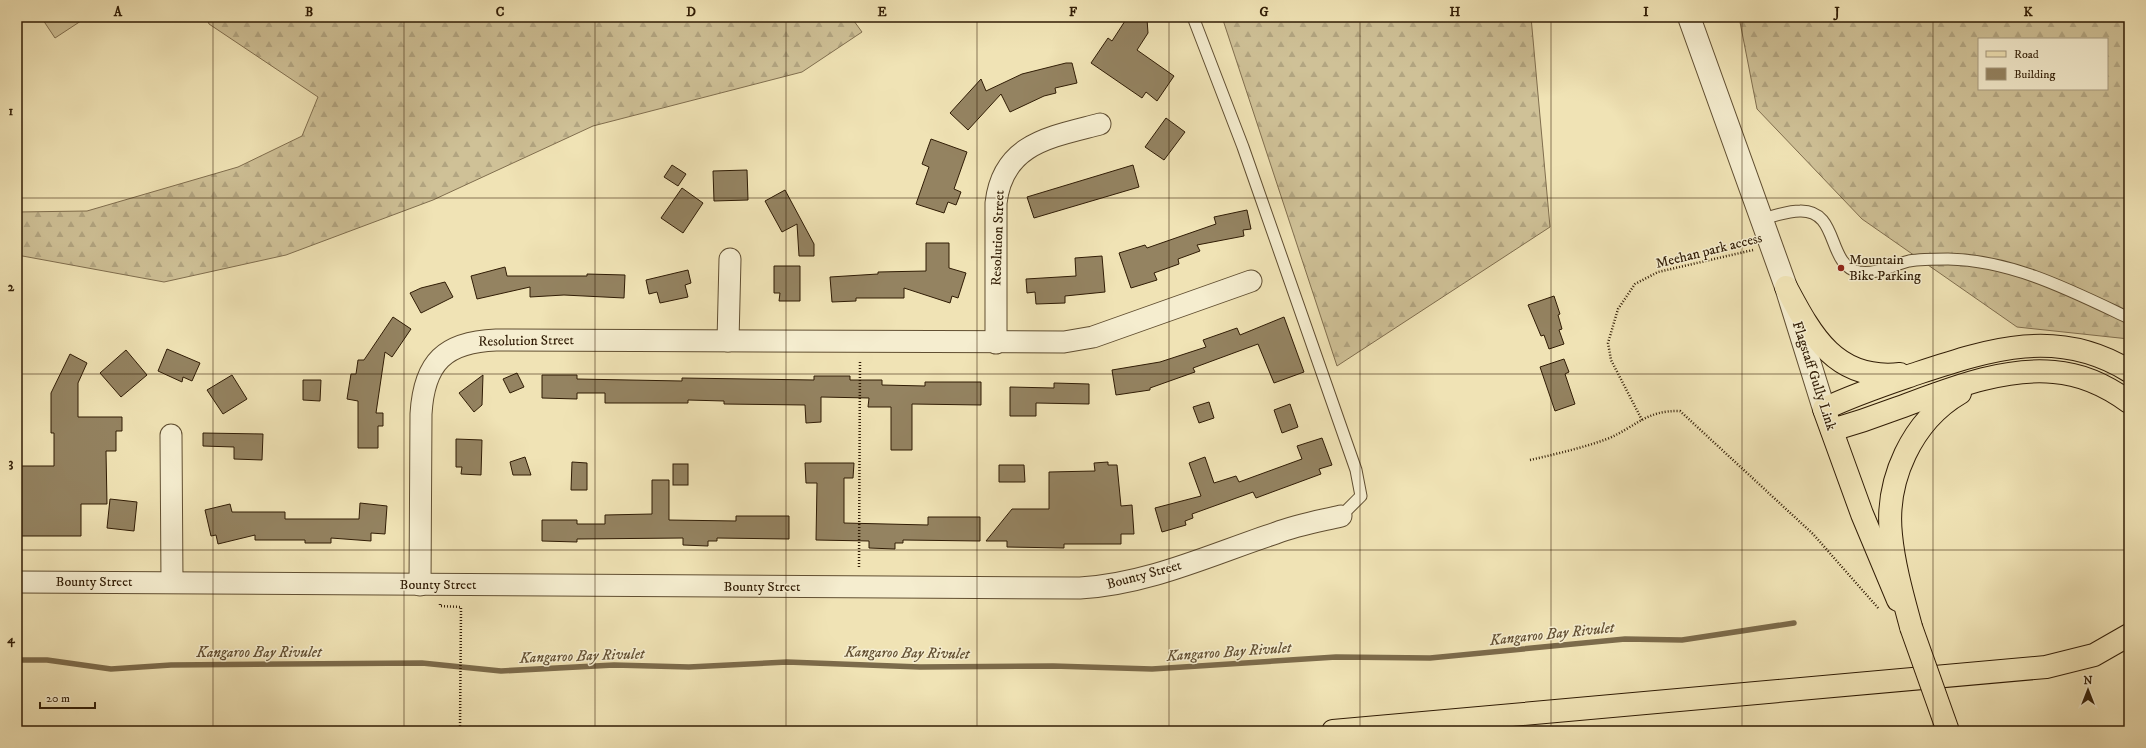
<svg xmlns="http://www.w3.org/2000/svg" width="2146" height="748" font-family="'IM FELL DW Pica',serif">
	<defs>
		<pattern id="forest-firs" width="22" height="20" patternUnits="userSpaceOnUse"><rect width="22" height="20" fill="#cfc197"/><path d="M5 1l3.5 6h-7zM16 11l3.5 6h-7z" fill="#b2a581"/></pattern>
	</defs>
	<rect width="100%" height="100%" fill="#f0e3b5"/>
	<filter id="stains"><feTurbulence type="fractalNoise" baseFrequency=".005" numOctaves="4"/><feColorMatrix values="0 0 0 0 .2 0 0 0 0 .09 0 0 0 0 .02 0 0 0 .5 -.17"/></filter>
	<radialGradient id="worn" r=".72"><stop offset=".6" stop-color="#630" stop-opacity="0"/><stop offset="1" stop-color="#630" stop-opacity=".3"/></radialGradient>
	<g fill="url(#forest-firs)" stroke="#806e4e" fill-rule="evenodd">
		<path d="M206,17H851L862,32L802,72L593,126L433,200L286,255L164,282L17,255V212L87,211L238,167L302,136L318,97L209,24Z"/>
		<path d="M1222,17H1531L1550,227L1337,366Z"/>
		<path d="M1739,17H2129V339L2017,327L1862,219L1757,109ZM1979,39H2107V89H1979Z"/>
	</g>
	<path fill="#cfc197" stroke="#806e4e" d="M41,17H87L55,38Z"/>
	<g fill="none" stroke-linecap="round" stroke-linejoin="round">
		<path stroke="#7c6b4b" stroke-width="5.5" d="M17,660H47L111,669L171,665L422,663L501,671L614,665L689,667L787,662L920,667L1053,666L1152,669L1336,657L1430,658L1625,639L1682,640L1794,623"/>
	</g>
	<g fill="#948361" stroke="#301c05">
		<path d="M1147,19L1148,33L1137,50L1174,76L1157,101L1146,92L1142,98L1091,63L1108,38L1112,41L1125,21Z"/>
		<path d="M1066,63H1072L1077,83L1055,88L1056,93L1044,96L1010,112L1001,94L968,130L950,113L981,79L986,91L1022,74Z"/>
		<path d="M1166,118L1185,132L1164,160L1145,147Z"/>
		<path d="M931,139L967,152L954,189L961,192L956,205L948,202L944,213L916,204L929,167L922,164Z"/>
		<path d="M672,165L686,174L678,186L664,177Z"/>
		<path d="M1133,165L1139,187L1034,218L1027,197Z"/>
		<path d="M747,170L748,200L714,201L713,171Z"/>
		<path d="M682,188L703,203L683,233L661,218Z"/>
		<path d="M785,190L814,244V256H799L797,224L782,232L765,201Z"/>
		<path d="M1247,210L1251,229L1243,230L1244,236L1197,245L1200,251L1178,259L1179,264L1154,273L1157,280L1131,288L1119,253L1145,245L1147,248L1216,224L1214,217Z"/>
		<path d="M926,243H949V268L966,273L958,298L952,296L950,303L904,288V298H856V301L832,302L830,277L878,274V272L926,271Z"/>
		<path d="M1102,256L1105,292L1065,296V303L1036,304L1035,292L1027,293L1026,279L1076,276L1075,258Z"/>
		<path d="M774,266H800V301H779L780,293H774Z"/>
		<path d="M505,267L507,276H587V274L625,275L624,298L564,295L530,297V287L477,299L471,276Z"/>
		<path d="M688,270L691,283L685,285L688,297L660,303L657,292L649,294L646,280Z"/>
		<path d="M445,282L453,297L421,313L410,293L421,288Z"/>
		<path d="M1554,296L1560,314L1558,315L1562,329L1559,330L1564,344L1549,349L1544,335L1541,336L1528,305Z"/>
		<path d="M393,317L411,329L392,357L385,352L376,413H383V426H378V448H358V401L347,399L351,374H356L358,360H364Z"/>
		<path d="M1284,317L1304,372L1274,383L1258,344L1193,368L1195,372L1150,388V390L1116,395L1112,370L1160,362L1206,347L1203,340L1237,328L1240,335Z"/>
		<path d="M167,349L200,363L192,381L183,377L182,382L158,371Z"/>
		<path d="M126,350L147,375L121,397L100,373Z"/>
		<path d="M70,354L87,363L78,383V417H122V431H116V451H106L107,504H81V536H20V505H17V466H54V433H51V393Z"/>
		<path d="M1564,359L1569,372L1565,374L1575,404L1555,411L1540,367Z"/>
		<path d="M517,373L524,387L510,393L503,379Z"/>
		<path d="M232,375L247,399L223,414L207,390Z"/>
		<path d="M483,375L482,405L474,412L459,393Z"/>
		<path d="M542,375H577V379L682,381V378L814,380V376H850V380H882V385L925,386V382H981V405L912,404V450H891V407H868L869,398L821,397V422L806,423L805,405L724,404V401L688,400V403H605V393H577V399L542,398Z"/>
		<path d="M303,380H321L320,401L303,400Z"/>
		<path d="M1054,383L1089,384V404L1036,403V416H1010V387L1054,388Z"/>
		<path d="M1209,402L1214,418L1199,423L1193,407Z"/>
		<path d="M1290,404L1298,427L1282,433L1274,410Z"/>
		<path d="M203,433L263,434L262,460L234,459V447L203,446Z"/>
		<path d="M1322,438L1332,465L1319,469L1321,474L1256,498L1253,492L1192,514L1193,518L1185,521L1186,525L1162,532L1155,508L1201,496L1189,463L1205,457L1214,483L1236,476L1239,482L1302,459L1297,446Z"/>
		<path d="M456,439L482,440L481,475L461,474L462,467H456Z"/>
		<path d="M525,457L531,475H513L510,462Z"/>
		<path d="M572,462L587,463V490H571Z"/>
		<path d="M1108,462V465H1117L1121,506L1132,505L1134,534H1121V544H1064V548L1007,547V541H986L1012,509H1049V472L1095,471L1094,463Z"/>
		<path d="M805,463H854L853,478H844V523L928,525V517H980V541L903,540V543H895V549L869,548V541L816,540L817,483H806Z"/>
		<rect x="673" y="464" width="15" height="21"/>
		<path d="M999,465H1024L1025,482H999Z"/>
		<path d="M652,480H669V520L736,521V516H789V539L717,538V541H708V546L683,545V538L577,539V542L542,541V520H577V524H605V515L652,514Z"/>
		<path d="M110,499L137,502L134,531L107,528Z"/>
		<path d="M360,503L387,506L385,534L371,533V541L331,538V543H305V540H255V535L218,544L216,535L211,536L205,510L230,504L232,512H285V519H359Z"/>
	</g>
	<g fill="none" stroke-linecap="round" stroke-linejoin="round">
		<g stroke="#604e31" stroke-width="13">
			<g id="service">
				<path d="M1193,17L1243,147L1356,470L1361,496L1341,516"/>
				<path d="M1762,219C1774,216 1787,211 1800,211C1840,210 1826,265 1859,272C1875,275 1893,265 1909,261C1921,259 1936,259 1948,259C2012,260 2072,291 2129,318"/>
			</g>
		</g>
		<g stroke="#604e31" stroke-width="23">
			<g id="minor">
				<path d="M728,341L730,259"/>
				<path d="M996,343V203C1003,143 1051,137 1100,124"/>
				<path d="M171,435L172,582"/>
				<path d="M17,582L1080,588C1149,584 1212,554 1276,533C1297,525 1320,521 1341,516"/>
				<path d="M420,585L421,414C424,362 445,342 496,340L1064,342L1093,337L1251,281"/>
			</g>
		</g>
		<g stroke="#604e31" stroke-width="24">
			<path id="tertiary" d="M1689,17L1786,287L1824,409"/>
		</g>
		<g stroke="#301c05" stroke-width="24">
			<path id="primary" d="M1825,412L1862,514L1898,600"/>
		</g>
		<g stroke="#301c05" stroke-width="24">
			<g id="motorway">
				<path d="M1786,287C1812,336 1836,381 1900,374"/>
				<path d="M1824,409C1855,394 1886,384 1918,373C1991,349 2058,327 2129,371"/>
				<path d="M1832,430C1853,424 1874,417 1895,409C1945,391 2000,367 2054,372C2081,374 2107,386 2129,402"/>
				<path d="M1911,627C1903,597 1894,566 1891,535C1885,480 1912,421 1960,393"/>
				<path d="M1333,731L2046,667L2094,655L2129,635"/>
			</g>
		</g>
		<g stroke="#301c05" stroke-width="2.5" stroke-dasharray="1 2" stroke-linecap="butt">
			<path d="M1642,420L1611,360L1608,343L1618,309L1635,284L1658,272L1753,250"/>
			<path d="M1530,460C1556,454 1582,448 1607,439C1636,427 1646,410 1680,411L1813,534L1879,609"/>
			<path d="M859,567L860,360"/>
			<path d="M440,604V606L461,607L460,731"/>
		</g>
		<use href="#service" stroke="#f5edcf" stroke-width="11"/>
		<use href="#minor" stroke="#f5edcf" stroke-width="21"/>
		<use href="#tertiary" stroke="#f5edcf" stroke-width="22"/>
		<use href="#primary" stroke="#f0e3b5" stroke-width="22"/>
		<use href="#motorway" stroke="#f0e3b5" stroke-width="22"/>
		<g stroke="#301c05" stroke-width="24" stroke-linecap="butt">
			<path id="primary-bridge" d="M1911,627L1948,731"/>
		</g>
		<use href="#primary-bridge" stroke="#f0e3b5" stroke-width="22"/>
	</g>
	<path fill="none" stroke="#301c05" stroke-width="1" stroke-opacity="0.55" d="M213,17V731M404,17V731M595,17V731M786,17V731M977,17V731M1169,17V731M1360,17V731M1551,17V731M1742,17V731M1933,17V731M17,198H2129M17,374H2129M17,550H2129"/>
	<circle fill="#8f2418" stroke="#f5edcf" stroke-width="1.5" cx="1841" cy="268" r="4"/>
	<g text-anchor="middle" dominant-baseline="central" stroke-width="3" stroke-linejoin="round" paint-order="stroke">
		<g font-size="14" fill="#301c05" stroke="#f5edcf">
			<text transform="translate(998 238) rotate(-88)">Resolution Street</text>
			<text transform="translate(1709 251) rotate(-14)">Meehan park access</text>
			<text transform="translate(526 341) rotate(-1)">Resolution Street</text>
			<text transform="translate(1814 376) rotate(72)">Flagstaff Gully Link</text>
			<text transform="translate(1144 575) rotate(-15)">Bounty Street</text>
			<text x="94" y="582">Bounty Street</text>
			<text x="438" y="585">Bounty Street</text>
			<text x="762" y="587">Bounty Street</text>
		</g>
		<g font-size="14" fill="#301c05" stroke="#f5edcf" text-anchor="start">
			<text x="1849" y="260">Mountain<tspan x="1849" dy="16">Bike Parking</tspan></text>
		</g>
		<g font-size="15" font-style="italic" fill="#635033" stroke="#f5edcf">
			<text transform="translate(1552 634) rotate(-6)">Kangaroo Bay Rivulet</text>
			<text x="259" y="652">Kangaroo Bay Rivulet</text>
			<text transform="translate(1229 652) rotate(-4)">Kangaroo Bay Rivulet</text>
			<text transform="translate(907 653) rotate(1)">Kangaroo Bay Rivulet</text>
			<text transform="translate(582 656) rotate(-2)">Kangaroo Bay Rivulet</text>
		</g>
	</g>
	<rect width="2146" height="748" fill="none" stroke="#f0e3b5" stroke-width="44"/>
	<rect x="1978" y="38" width="130" height="52" fill="#f5edcf" stroke="#a6997e"/>
	<rect x="1986" y="51" width="20" height="6" fill="#f0e3b5" stroke="#a6997e"/>
	<text x="2014" y="58" font-size="12" fill="#301c05">Road</text>
	<rect x="1986" y="68" width="20" height="12" fill="#948361" stroke="#a6997e"/>
	<text x="2014" y="78" font-size="12" fill="#301c05">Building</text>
	<g transform="translate(2088 690)" stroke="#f5edcf" stroke-width="3" paint-order="stroke">
	<path d="M0-3L7 15L0 10L-7 15Z" fill="#301c05"/>
	<text y="-6" font-size="11" font-weight="bold" text-anchor="middle" fill="#301c05">N</text>
	</g>
	<path d="M40 702v6h55v-6" fill="none" stroke="#301c05" stroke-width="2"/>
	<text x="46" y="702" font-size="12" fill="#301c05" stroke="#f5edcf" stroke-width="3" paint-order="stroke">20 m</text>
	<rect x="22" y="22" width="2102" height="704" fill="none" stroke="#301c05" stroke-width="1.5"/>
	<g font-size="13" text-anchor="middle" font-weight="bold" fill="#301c05">
		<text x="118" y="16">A</text>
		<text x="309" y="16">B</text>
		<text x="500" y="16">C</text>
		<text x="691" y="16">D</text>
		<text x="882" y="16">E</text>
		<text x="1073" y="16">F</text>
		<text x="1264" y="16">G</text>
		<text x="1455" y="16">H</text>
		<text x="1646" y="16">I</text>
		<text x="1837" y="16">J</text>
		<text x="2028" y="16">K</text>
		<text x="11" y="115">1</text>
		<text x="11" y="291">2</text>
		<text x="11" y="467">3</text>
		<text x="11" y="643">4</text>
	</g>
	<rect width="100%" height="100%" filter="url(#stains)"/>
	<rect width="100%" height="100%" fill="url(#worn)"/>
</svg>
